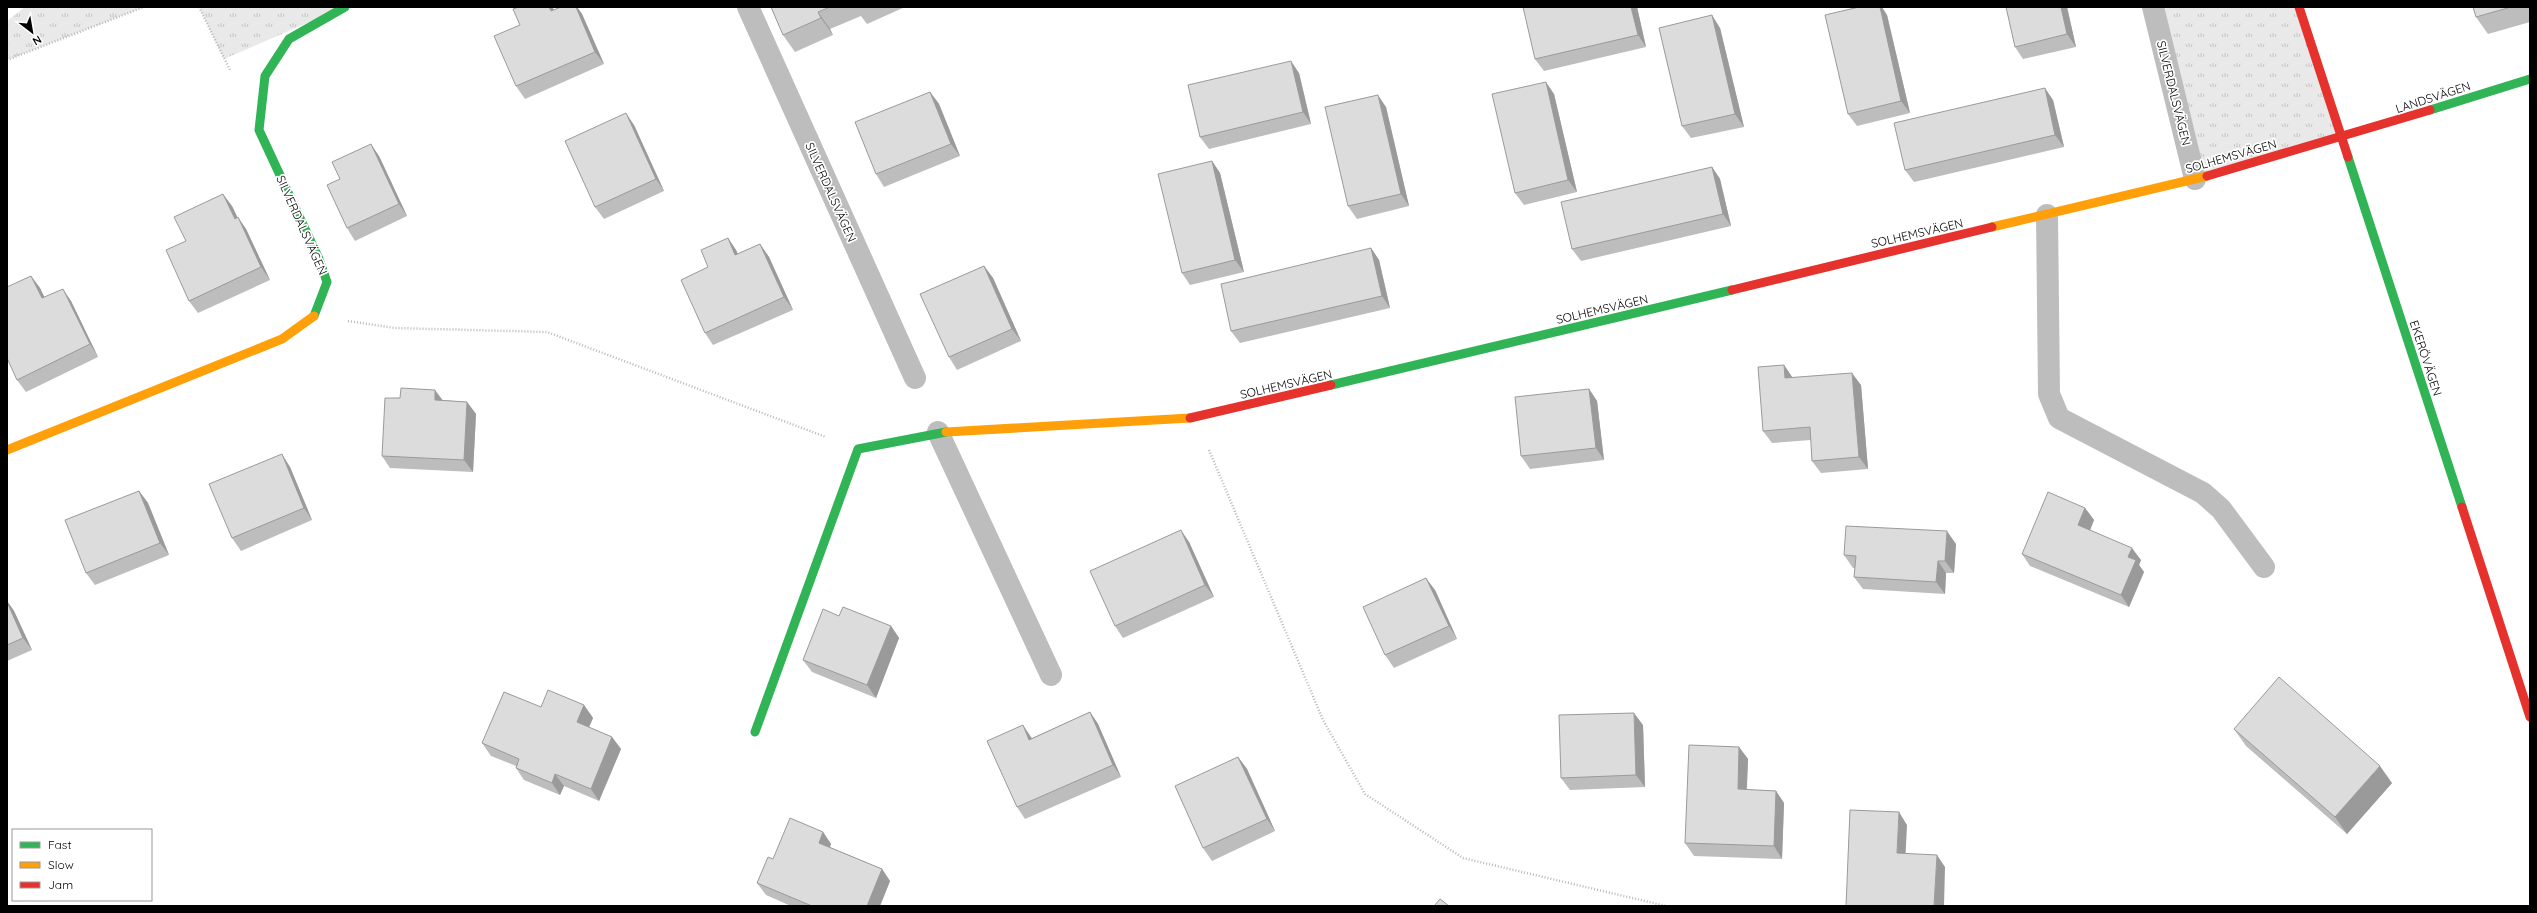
<svg xmlns="http://www.w3.org/2000/svg" width="2537" height="913" font-family="Quicksand,sans-serif">
	<defs>
		<pattern id="grass-tufts" width="24" height="20" patternUnits="userSpaceOnUse"><rect width="24" height="20" fill="#e9e9e9"/><path d="M3 7l-1-3M5 7V3M7 7l1-3M15 17l-1-3M17 17v-4M19 17l1-3" fill="none" stroke="#c6c6c6"/></pattern>
	</defs>
	<rect width="100%" height="100%" fill="#fff"/>
	<g fill="url(#grass-tufts)">
		<path d="M25,7H144L7,60V21Z"/>
		<path d="M199,7H344L224,59Z"/>
		<path d="M2153,7H2299L2342,137L2195,179Z"/>
	</g>
	<g fill="none" stroke-linecap="round" stroke-linejoin="round">
		<g stroke="#b8b8b8" stroke-width="2.5" stroke-dasharray="1 2" stroke-linecap="butt">
			<path d="M199,7L230,70"/>
			<path d="M7,60L144,7"/>
			<path d="M348,321L395,328L547,332L826,437"/>
			<path d="M1209,450L1323,720L1365,794L1463,858L1666,906"/>
		</g>
		<g stroke="#bdbdbd" stroke-width="22">
			<path d="M748,7L915,378"/>
			<path d="M2153,7L2195,179"/>
			<path d="M2047,215L2049,394L2059,418L2203,493L2221,509L2264,567"/>
			<path d="M938,432L1051,675"/>
		</g>
		<g stroke="#30b455" stroke-width="9">
			<path d="M2430,110L2530,79"/>
			<path d="M2348,157L2462,507"/>
			<path d="M314,316L327,282L319,259L259,130L265,76L289,39L345,7"/>
			<path d="M1331,385L1732,290"/>
			<path d="M755,732L858,449L946,432"/>
		</g>
		<g stroke="#ff9f0a" stroke-width="9">
			<path d="M1992,227L2207,176"/>
			<path d="M946,432L1190,418"/>
			<path d="M7,450L282,339L314,316"/>
		</g>
		<g stroke="#e5322d" stroke-width="9">
			<path d="M2299,7L2348,157"/>
			<path d="M2207,176L2430,110"/>
			<path d="M1732,290L1992,227"/>
			<path d="M1190,418L1331,385"/>
			<path d="M2462,507L2530,717"/>
		</g>
	</g>
	<g fill="#bdbdbd">
		<path d="M561,7H577L582,14L604,64L525,99L516,86L554,10Z"/>
		<path d="M771,7H905L867,24L861,16L830,29L833,35L795,52L783,35Z"/>
		<path d="M1637,7L1646,47L1544,71L1535,59Z"/>
		<path d="M2006,7H2067L2076,47L2023,59L2015,47Z"/>
		<path d="M2473,7H2530V22L2488,34L2476,17Z"/>
		<path d="M1887,15L1910,113L1857,126L1848,114Z"/>
		<path d="M1720,28L1744,127L1691,138L1682,126Z"/>
		<path d="M1299,73L1311,124L1209,149L1200,137Z"/>
		<path d="M930,92L939,104L960,156L884,187L876,174Z"/>
		<path d="M1554,94L1577,192L1524,205L1515,193Z"/>
		<path d="M2053,100L2064,147L1914,182L1905,170Z"/>
		<path d="M1386,107L1409,206L1357,219L1348,206Z"/>
		<path d="M634,125L664,191L604,219L595,207Z"/>
		<path d="M379,156L407,216L355,241L347,228L340,179Z"/>
		<path d="M1212,161L1220,173L1244,272L1190,285L1182,273Z"/>
		<path d="M1712,167L1720,179L1731,226L1581,261L1572,249Z"/>
		<path d="M232,206L237,217L246,229L270,280L198,313L189,301L186,241Z"/>
		<path d="M728,238L736,250L738,254L760,244L769,257L793,310L713,345L705,333L708,267Z"/>
		<path d="M1371,248L1379,260L1390,308L1240,343L1231,331Z"/>
		<path d="M984,266L993,278L1021,341L957,370L949,357Z"/>
		<path d="M31,276L40,288L44,297L71,301L98,357L26,392L17,380Z"/>
		<path d="M1784,365L1793,378L1861,385L1868,469L1821,473L1812,461L1811,440L1772,443L1763,431Z"/>
		<path d="M1589,389L1597,401L1604,460L1530,469L1521,456Z"/>
		<path d="M443,400L467,402L476,414L473,472L390,468L382,456Z"/>
		<path d="M290,467L312,520L241,551L232,538Z"/>
		<path d="M139,491L148,503L169,555L95,585L86,573Z"/>
		<path d="M2085,508L2094,520L2090,530L2141,560L2139,565L2144,572L2129,607L2030,566L2022,554Z"/>
		<path d="M1189,542L1214,597L1123,638L1115,626Z"/>
		<path d="M1956,544L1954,573H1946L1945,594L1863,589L1854,577L1855,568H1853L1844,555Z"/>
		<path d="M1435,590L1457,639L1394,668L1385,655Z"/>
		<path d="M7,601L14,611L32,650L7,661Z"/>
		<path d="M839,616L891,626L899,638L876,698L812,672L803,660Z"/>
		<path d="M584,705L593,718L589,727L612,737L621,749L599,801L564,786L560,795L524,780L516,768V766L491,756L482,743L541,707Z"/>
		<path d="M1090,712L1098,724L1121,777L1025,819L1017,807L1031,737L1032,738Z"/>
		<path d="M1643,725L1645,787L1570,790L1561,778Z"/>
		<path d="M2234,729L2392,783L2347,834L2246,746Z"/>
		<path d="M1739,747L1748,759L1747,790L1776,791L1784,803L1782,859L1694,856L1685,843Z"/>
		<path d="M1238,757L1247,769L1275,831L1212,861L1203,848Z"/>
		<path d="M823,832L831,844L830,847L882,869L890,881L880,906H791L766,895L757,883L773,859Z"/>
	</g>
	<g fill="#9a9a9a">
		<path d="M549,7H552L553,8L560,23L551,11Z"/>
		<path d="M576,7H577L582,14L604,64L595,52Z"/>
		<path d="M1631,7H1637L1646,47L1638,35Z"/>
		<path d="M1880,7H1882L1887,15L1910,113L1901,101Z"/>
		<path d="M2061,7H2067L2076,47L2067,34Z"/>
		<path d="M818,12L830,29L833,35L821,18Z"/>
		<path d="M1712,15L1720,28L1744,127L1735,114Z"/>
		<path d="M1291,61L1299,73L1311,124L1303,112Z"/>
		<path d="M1546,82L1554,94L1577,192L1568,180Z"/>
		<path d="M2045,88L2053,100L2064,147L2055,135Z"/>
		<path d="M930,92L939,104L960,156L951,144Z"/>
		<path d="M1378,95L1386,107L1409,206L1401,194Z"/>
		<path d="M626,113L634,125L664,191L656,179Z"/>
		<path d="M371,144L379,156L407,216L399,204Z"/>
		<path d="M1212,161L1220,173L1244,272L1235,260Z"/>
		<path d="M1712,167L1720,179L1731,226L1723,214Z"/>
		<path d="M223,194L232,206L244,231L235,219Z"/>
		<path d="M238,217L246,229L270,280L261,267Z"/>
		<path d="M728,238L736,250L744,268L735,255Z"/>
		<path d="M760,244L769,257L793,310L784,297Z"/>
		<path d="M1371,248L1379,260L1390,308L1382,296Z"/>
		<path d="M984,266L993,278L1021,341L1012,329Z"/>
		<path d="M31,276L40,288L51,311L42,298Z"/>
		<path d="M63,289L71,301L98,357L90,344Z"/>
		<path d="M1784,365L1792,377L1794,390L1785,378Z"/>
		<path d="M1852,373L1861,385L1868,469L1859,457Z"/>
		<path d="M1589,389L1597,401L1604,460L1596,448Z"/>
		<path d="M435,390L444,402L435,400Z"/>
		<path d="M467,402L476,414L473,472L464,460Z"/>
		<path d="M282,454L290,467L312,520L304,508Z"/>
		<path d="M139,491L148,503L169,555L160,543Z"/>
		<path d="M2085,508L2094,520L2087,538L2078,525Z"/>
		<path d="M1181,530L1189,542L1214,597L1205,585Z"/>
		<path d="M1947,531L1956,544L1954,573L1945,561Z"/>
		<path d="M2132,548L2141,560L2139,565L2144,572L2129,607L2121,595L2128,557Z"/>
		<path d="M1938,561L1946,573L1945,594L1936,582Z"/>
		<path d="M1426,578L1435,590L1457,639L1449,626Z"/>
		<path d="M7,601L14,611L32,650L23,638Z"/>
		<path d="M891,626L899,638L876,698L867,685Z"/>
		<path d="M584,705L593,718L586,734L577,722Z"/>
		<path d="M1090,712L1098,724L1121,777L1113,765Z"/>
		<path d="M1634,713L1643,725L1645,787L1636,775Z"/>
		<path d="M1023,725L1031,737L1038,752L1029,740Z"/>
		<path d="M612,737L621,749L599,801L591,789Z"/>
		<path d="M1739,747L1748,759L1746,802L1738,789Z"/>
		<path d="M1238,757L1247,769L1275,831L1267,819Z"/>
		<path d="M2380,766L2392,783L2347,834L2335,817Z"/>
		<path d="M555,774L564,786L560,795L552,783Z"/>
		<path d="M1776,791L1784,803L1782,859L1774,846Z"/>
		<path d="M1899,812L1907,825L1905,865L1897,853Z"/>
		<path d="M823,832L831,844L827,855L819,843Z"/>
		<path d="M1937,855L1945,867L1944,906H1934Z"/>
		<path d="M882,869L890,881L880,906H867Z"/>
	</g>
	<g fill="#dcdcdc" stroke="#9a9a9a">
		<path d="M519,7H549L551,11L561,7H576L595,52L516,86L494,36L520,25L513,9Z"/>
		<path d="M771,7H830L818,12L821,18L783,35Z"/>
		<path d="M1523,7H1631L1638,35L1535,59Z"/>
		<path d="M1859,7H1880L1901,101L1848,114L1825,15Z"/>
		<path d="M2006,7H2061L2067,34L2015,47Z"/>
		<path d="M2473,7H2511L2476,17Z"/>
		<path d="M1712,15L1735,114L1682,126L1659,28Z"/>
		<path d="M1291,61L1303,112L1200,137L1188,85Z"/>
		<path d="M1546,82L1568,180L1515,193L1492,94Z"/>
		<path d="M2045,88L2055,135L1905,170L1894,123Z"/>
		<path d="M930,92L951,144L876,174L855,122Z"/>
		<path d="M1378,95L1401,194L1348,206L1325,107Z"/>
		<path d="M626,113L656,179L595,207L565,141Z"/>
		<path d="M371,144L399,204L347,228L327,185L340,179L332,162Z"/>
		<path d="M1212,161L1235,260L1182,273L1158,174Z"/>
		<path d="M1712,167L1723,214L1572,249L1561,202Z"/>
		<path d="M223,194L235,219L238,217L261,267L189,301L166,250L186,241L174,217Z"/>
		<path d="M728,238L735,255L760,244L784,297L705,333L681,280L708,267L701,250Z"/>
		<path d="M1371,248L1382,296L1231,331L1221,284Z"/>
		<path d="M984,266L1012,329L949,357L920,294Z"/>
		<path d="M31,276L42,298L63,289L90,344L17,380L7,358V287Z"/>
		<path d="M1784,365L1785,378L1852,373L1859,457L1812,461L1810,427L1763,431L1758,367Z"/>
		<path d="M401,388L435,390V400L467,402L464,460L382,456L385,398H400Z"/>
		<path d="M1589,389L1596,448L1521,456L1515,397Z"/>
		<path d="M282,454L304,508L232,538L209,484Z"/>
		<path d="M139,491L160,543L86,573L65,520Z"/>
		<path d="M2048,492L2085,508L2078,525L2132,548L2128,557L2136,560L2121,595L2022,554Z"/>
		<path d="M1846,526L1947,531L1945,561H1938L1936,582L1854,577L1856,556L1844,555Z"/>
		<path d="M1181,530L1205,585L1115,626L1090,571Z"/>
		<path d="M1426,578L1449,626L1385,655L1363,607Z"/>
		<path d="M7,602L23,638L7,645Z"/>
		<path d="M843,607L891,626L867,685L803,660L823,609L839,616Z"/>
		<path d="M2279,677L2380,766L2335,817L2234,729Z"/>
		<path d="M548,690L584,705L577,722L612,737L591,789L555,774L552,783L516,768L519,759L482,743L504,692L541,707Z"/>
		<path d="M1090,712L1113,765L1017,807L987,741L1023,725L1029,740Z"/>
		<path d="M1634,713L1636,775L1561,778L1559,715Z"/>
		<path d="M1689,745L1739,747L1738,789L1776,791L1774,846L1685,843Z"/>
		<path d="M1238,757L1267,819L1203,848L1175,786Z"/>
		<path d="M1850,810L1899,812L1897,853L1937,855L1934,906H1846Z"/>
		<path d="M790,818L823,832L819,843L882,869L867,906H812L757,883L768,857L773,859Z"/>
		<path d="M1440,899L1449,906H1434Z"/>
	</g>
	<g text-anchor="middle" dominant-baseline="central" stroke-width="3.5" stroke-linejoin="round" paint-order="stroke">
		<g font-size="12" fill="#000" stroke="#fff">
			<text transform="translate(2174 93) rotate(76)">SILVERDALSVÄGEN</text>
			<text transform="translate(2433 97) rotate(-18)">LANDSVÄGEN</text>
			<text transform="translate(2231 156) rotate(-16)">SOLHEMSVÄGEN</text>
			<text transform="translate(831 192) rotate(66)">SILVERDALSVÄGEN</text>
			<text transform="translate(302 225) rotate(66)">SILVERDALSVÄGEN</text>
			<text transform="translate(1917 233) rotate(-13)">SOLHEMSVÄGEN</text>
			<text transform="translate(1602 309) rotate(-13)">SOLHEMSVÄGEN</text>
			<text transform="translate(2426 358) rotate(72)">EKERÖVÄGEN</text>
			<text transform="translate(1286 384) rotate(-13)">SOLHEMSVÄGEN</text>
		</g>
	</g>
	<rect width="2537" height="913" fill="none" stroke="#000000" stroke-width="16"/>
	<rect x="12" y="829" width="140" height="72" fill="#ffffff" stroke="#999999"/>
	<rect x="20" y="842" width="20" height="6" fill="#30b455" stroke="#999999"/>
	<text x="48" y="849" font-size="12" fill="#000000">Fast</text>
	<rect x="20" y="862" width="20" height="6" fill="#ff9f0a" stroke="#999999"/>
	<text x="48" y="869" font-size="12" fill="#000000">Slow</text>
	<rect x="20" y="882" width="20" height="6" fill="#e5322d" stroke="#999999"/>
	<text x="48" y="889" font-size="12" fill="#000000">Jam</text>
	<g transform="translate(32 32) rotate(149)" stroke="#ffffff" stroke-width="3" paint-order="stroke">
	<path d="M0-3L7 15L0 10L-7 15Z" fill="#000000"/>
	<text y="-6" font-size="11" font-weight="bold" text-anchor="middle" fill="#000000">N</text>
	</g>
</svg>
